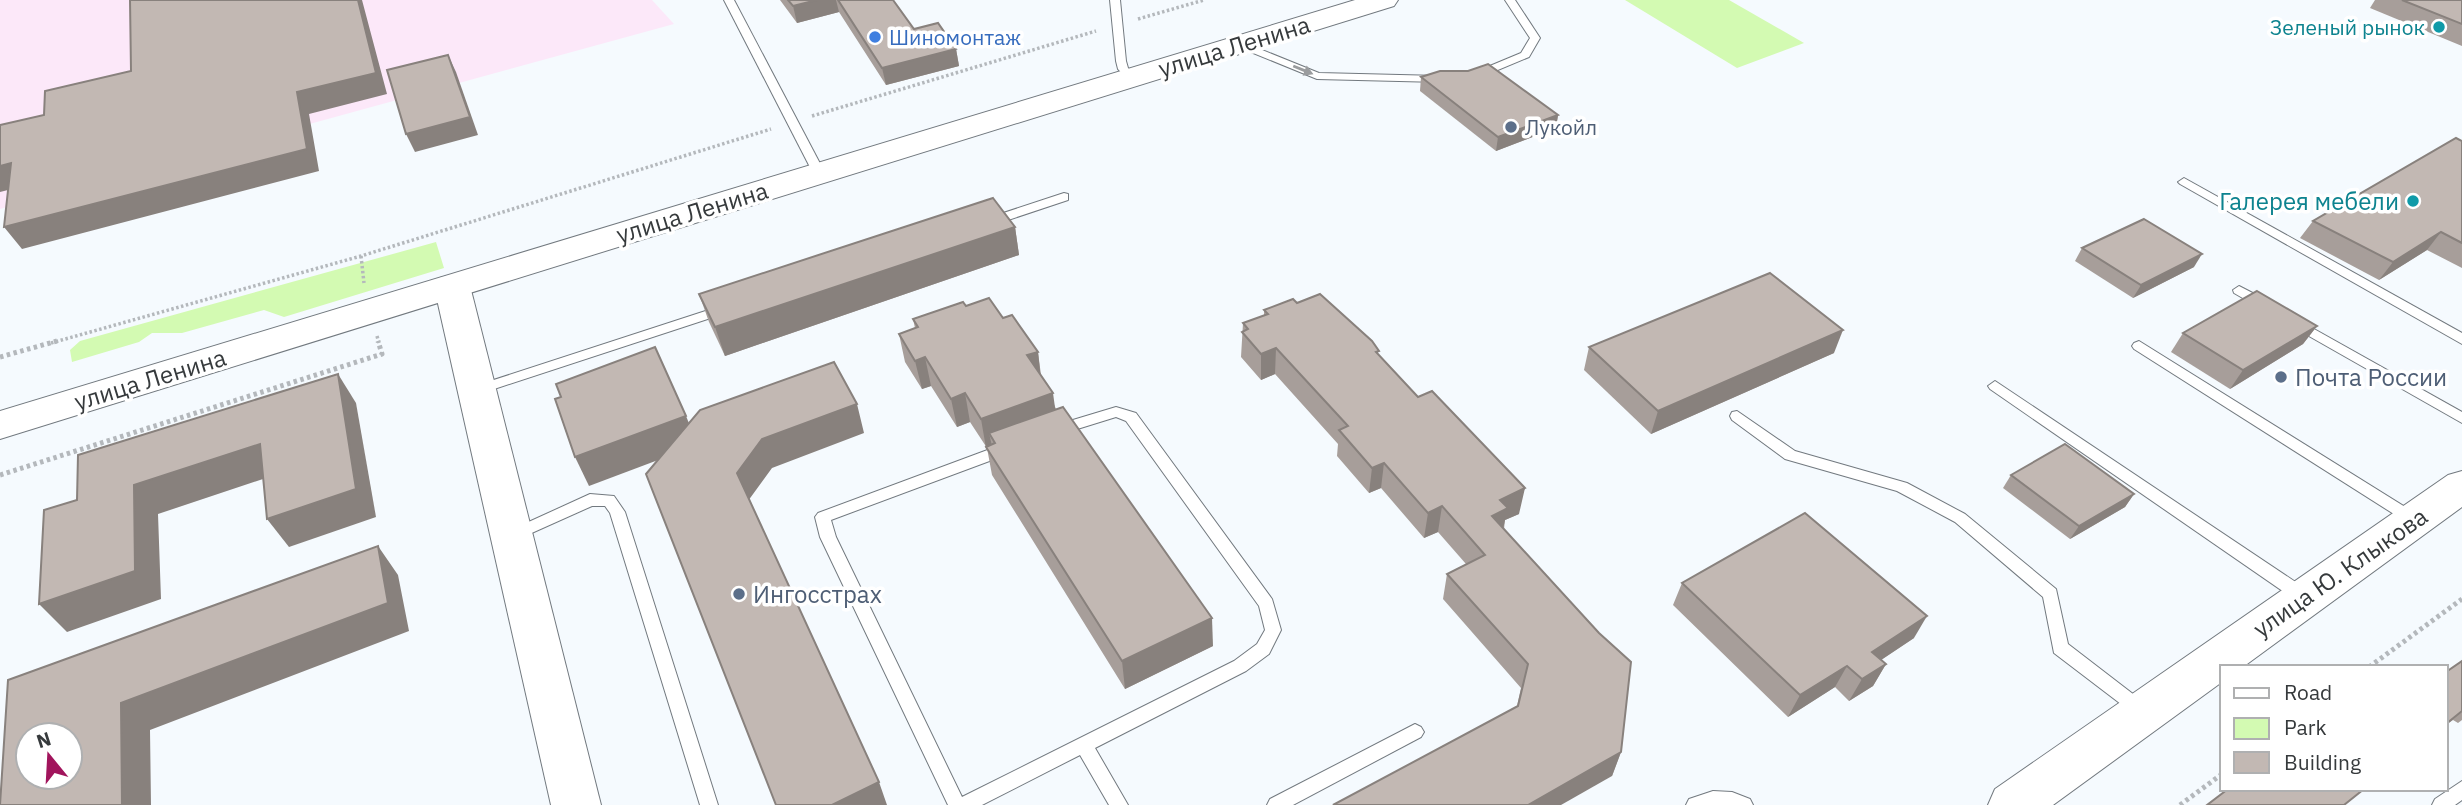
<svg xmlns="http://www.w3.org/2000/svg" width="2462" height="805" font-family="'IBM Plex Sans',sans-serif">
	<rect width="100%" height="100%" fill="#f5fafe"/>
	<path fill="#fce8f9" d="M0,0H652L674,24L0,209Z"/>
	<g fill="#d3fab2">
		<path d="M1625,0H1729L1804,43L1737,68Z"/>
		<path d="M436,242L444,268L284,317L264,310L182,333H152L139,342L72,362L70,350L80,341Z"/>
	</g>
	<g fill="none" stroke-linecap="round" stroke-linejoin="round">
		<g stroke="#72797f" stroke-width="2">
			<g id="lane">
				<path d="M724,0H734L825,173L823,175L819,176L813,173Z"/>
				<path d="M1110,0H1120L1126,61L1128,68L1137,78L1136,80H1128L1118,69L1116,61Z"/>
				<path d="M1505,0H1515L1540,38L1529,57L1481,77H1473V73L1521,53L1530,38Z"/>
				<path d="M1240,41L1319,73L1440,76L1445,79L1440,82L1317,79L1236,46L1235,44Z"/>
				<path d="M2184,178L2462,333V344L2180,184L2178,182Z"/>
				<path d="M1064,193L1068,194V200L993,225L989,226L983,222L985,219Z"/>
				<path d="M2239,286L2270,302L2272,305L2270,308H2260L2234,293L2233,290Z"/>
				<path d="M724,305L731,309L729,312L482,393H472L470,390L472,387Z"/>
				<path d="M2298,320L2462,412V423L2293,327L2291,324Z"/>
				<path d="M2139,341L2418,515L2421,519L2418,523H2408L2134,349L2132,346L2134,343Z"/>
				<path d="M1995,381L2309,591L2311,596L2309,601L2303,602L2297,601L1990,389L1988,386Z"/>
				<path d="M1116,407L1136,413L1272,599L1281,630L1269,654L1246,671L1095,748L1128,805H1109L1080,755L982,805H948L820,537L815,517L818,513L1001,445H1011L1013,449L1011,453L831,520L836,537L962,797L1234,661L1257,644L1265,630L1259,606L1126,421L1116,417L1058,435L1051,430L1053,426Z"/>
				<path d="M1737,411L1795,451L1907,483L1965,514L2056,589L2068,644L2146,704L2149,709L2146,714L2140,716L2134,714L2054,653L2043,597L1955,522L1897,491L1785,459L1732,420L1730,416L1732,412Z"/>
				<path d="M590,494L614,496L625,512L718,805H700L610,513L605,506H592L516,540L511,538L508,534L511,530Z"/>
				<path d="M1415,724L1421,727L1424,732L1421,737L1293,805H1267L1270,799Z"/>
				<path d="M2462,781V800L2455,805H2432L2435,799Z"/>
				<path d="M1713,791L1732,792L1750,799L1753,805H1686L1689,799Z"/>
			</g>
		</g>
		<g stroke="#72797f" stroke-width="2">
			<g id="secondary">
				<path d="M452,275L464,278L470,286L601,805H551L434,286L440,278Z"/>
				<path d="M2462,471V507L2243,667H2222V682L2053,805H1988L1995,789L2448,475Z"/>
			</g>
		</g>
		<g stroke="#72797f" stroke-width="2">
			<path id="primary" d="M1355,0H1398L1394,6L0,439V411Z"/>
		</g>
		<g stroke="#b4b8bc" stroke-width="3.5" stroke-dasharray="2.5 2.5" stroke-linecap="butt">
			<path d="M1138,19L1204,0"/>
			<path d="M812,116L1096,31"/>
			<path d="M361,256L364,283"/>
			<path d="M377,336L379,343"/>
			<path d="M51,343L361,256L771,129"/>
		</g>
		<g stroke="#b4b8bc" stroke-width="5" stroke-dasharray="3.5 3.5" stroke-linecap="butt">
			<path d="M0,357L57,341"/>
			<path d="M0,475L382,354L378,341"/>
			<path d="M2369,667L2462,599"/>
			<path d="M2180,805L2222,774"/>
		</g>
		<use href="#lane" fill="#fff" fill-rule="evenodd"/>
		<use href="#secondary" fill="#fff" fill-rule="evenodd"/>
		<use href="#primary" fill="#fff" fill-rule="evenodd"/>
	</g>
	<g fill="#a79e9a">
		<path d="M780,0H893L914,29L956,49L959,66L886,85L839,12L797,23Z"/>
		<path d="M2375,0H2462V46L2370,8Z"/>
		<path d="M1421,77L1558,115L1556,128L1496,151L1420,91Z"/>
		<path d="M2462,141V268L2427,250L2379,280L2300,238L2313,221Z"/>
		<path d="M1015,227L1019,255L725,356L709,322L699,294Z"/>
		<path d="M2082,248L2194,267L2133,298L2075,261Z"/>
		<path d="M1297,303L1379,355L1519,514L1505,520L1504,529L1621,752L1612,776L1517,706L1521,688L1443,599L1447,574L1466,564L1438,532L1424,538L1381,488L1369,493L1337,456L1338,444L1275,374L1261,380L1241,357L1243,323L1264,316V310Z"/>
		<path d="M966,306L1003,318L1038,352L1041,375L1056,409L1213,646L1125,689L992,475L987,448L970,422L957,427L931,386L922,389L905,362L899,334L915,328L913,319Z"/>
		<path d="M2317,326L2303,344L2230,389L2171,352L2183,333Z"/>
		<path d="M1589,347L1834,353L1651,434L1584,370Z"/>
		<path d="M2011,475L2134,494L2125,507L2070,539L2003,488Z"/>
		<path d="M1682,583L1914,638L1881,660L1886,664L1873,686L1849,701L1835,687L1788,717L1673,605Z"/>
		<path d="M2462,661V720L2458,723L2453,720L2446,725V672Z"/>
	</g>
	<g fill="#88817d">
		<path d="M358,0H362L387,94L309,114L319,171L22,249L4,227Z"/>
		<path d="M817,0H836L839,12L797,23L793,6Z"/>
		<path d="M956,49L959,66L886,85L882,68Z"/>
		<path d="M448,55L456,72L478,135L415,152L406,134Z"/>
		<path d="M1558,115L1556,128L1496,151L1498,137Z"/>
		<path d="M11,163L28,185L0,192V166Z"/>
		<path d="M1015,227L1019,255L725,356L715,327Z"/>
		<path d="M2441,232L2427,250L2379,280L2393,262Z"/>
		<path d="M2202,254L2194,267L2133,298L2141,285Z"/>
		<path d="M2317,326L2303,344L2230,389L2243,370Z"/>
		<path d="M1843,330L1834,353L1651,434L1658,411Z"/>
		<path d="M1276,348L1275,374L1261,380V354Z"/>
		<path d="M1038,352L1041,380L1027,355Z"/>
		<path d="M925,357L931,386L922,389L915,361Z"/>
		<path d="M338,374L356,403L376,517L289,547L267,519Z"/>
		<path d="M965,393L970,422L957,427L951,399Z"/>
		<path d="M1053,393L1057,422L989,433L992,446L986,448L981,419Z"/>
		<path d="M857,404L864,433L772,468L748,501L737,473L762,439Z"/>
		<path d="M686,416L698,445L589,486L575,457Z"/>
		<path d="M260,444L281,473L158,514L161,599L67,632L39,604L134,485Z"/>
		<path d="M1384,463L1381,488L1369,493L1372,468Z"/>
		<path d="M1525,488L1519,514L1505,520L1502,534L1492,516L1500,500Z"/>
		<path d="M2134,494L2125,507L2070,539L2079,526Z"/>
		<path d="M1442,506L1438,532L1424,538L1428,513Z"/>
		<path d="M378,546L398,575L409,631L150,730L151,805H122L121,703Z"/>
		<path d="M1927,616L1914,638L1860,674L1872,652Z"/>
		<path d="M1212,618L1213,646L1125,689L1122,661Z"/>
		<path d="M1886,664L1873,686L1849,701L1862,679Z"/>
		<path d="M1847,666L1835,687L1788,717L1800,695Z"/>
		<path d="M1621,752L1612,776L1561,805H1528Z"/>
		<path d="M879,782L887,805H832Z"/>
	</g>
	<g fill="#c2b8b3" stroke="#88817d" stroke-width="2" fill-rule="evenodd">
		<path d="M130,0H358L376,73L297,92L307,149L4,227L11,163L0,166V125L44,115L45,91L131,71Z"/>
		<path d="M788,0H817L793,6Z"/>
		<path d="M838,0H893L914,29L938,23L956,49L882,68Z"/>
		<path d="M2402,0H2462V24Z"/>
		<path d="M448,55L470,117L406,134L387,70Z"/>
		<path d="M1488,64L1558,115L1498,137L1421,77L1440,71H1468Z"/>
		<path d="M2456,138L2462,141V243L2441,232L2393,262L2313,221Z"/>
		<path d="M993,198L1015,227L715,327L699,294Z"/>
		<path d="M2144,219L2202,254L2141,285L2082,248Z"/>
		<path d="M1770,273L1843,330L1658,411L1589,347Z"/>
		<path d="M2257,291L2317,326L2243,370L2183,333Z"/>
		<path d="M1320,294L1372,341L1379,351L1376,352L1418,397L1432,391L1525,488L1500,500L1508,508L1492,516L1599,633L1631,662L1621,752L1528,805H1333L1518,706L1528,664L1447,574L1485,555L1442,506L1428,513L1384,463L1372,468L1339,430L1348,426L1276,348L1261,354L1242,332L1248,329L1243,323L1268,314L1264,310L1293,299L1297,303Z"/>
		<path d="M989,298L1003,318L1012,315L1038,352L1027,355L1053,393L981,419L965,393L951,399L925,357L915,361L899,334L918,327L913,319L963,302L966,306Z"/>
		<path d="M655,347L686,416L575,457L555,399L561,397L556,384Z"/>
		<path d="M834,362L857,404L762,439L737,473L879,782L832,805H776L646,474L700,410Z"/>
		<path d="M338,374L356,489L267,519L260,444L134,485L135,571L39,604L44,510L77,500L78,455Z"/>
		<path d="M1063,407L1212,618L1122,661L986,447L995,443L989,433Z"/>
		<path d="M2065,444L2134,494L2079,526L2011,475Z"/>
		<path d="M1805,513L1927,616L1872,652L1886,664L1862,679L1847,666L1800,695L1682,583Z"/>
		<path d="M378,546L388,603L121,703L122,805H0L8,680ZM28,735H70V777H28Z"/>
		<path d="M2462,661V711L2446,724V672Z"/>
		<path d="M2228,789H2364L2344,805H2207Z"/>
	</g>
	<defs><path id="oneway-solid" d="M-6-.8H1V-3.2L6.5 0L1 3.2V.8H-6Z" transform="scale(1.75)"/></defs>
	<use fill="#9a9c9e" href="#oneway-solid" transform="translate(1303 70) rotate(22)"/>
	<g fill="#0f9aa8" stroke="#fff" stroke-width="2.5">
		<circle cx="2439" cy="27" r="7"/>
		<circle cx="2413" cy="201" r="7"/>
	</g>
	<circle fill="#3f7fe0" stroke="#fff" stroke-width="2.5" cx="875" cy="37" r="7"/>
	<g fill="#5c6f8a" stroke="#fff" stroke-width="2.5">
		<circle cx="1511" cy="127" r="7"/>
		<circle cx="2281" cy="377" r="7"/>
		<circle cx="739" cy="594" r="7"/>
	</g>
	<g text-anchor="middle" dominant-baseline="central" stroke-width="7" stroke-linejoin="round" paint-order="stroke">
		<g font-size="21" fill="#0d838f" stroke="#fff" text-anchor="end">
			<text x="2425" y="27">Зеленый рынок</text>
		</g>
		<g font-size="21" fill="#366cbe" stroke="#fff" text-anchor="start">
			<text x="889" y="37">Шиномонтаж</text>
		</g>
		<g font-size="21" fill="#4e5e75" stroke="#fff" text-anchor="start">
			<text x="1525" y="127">Лукойл</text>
		</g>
		<g font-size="24" fill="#363a3c" stroke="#fff">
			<text transform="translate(1234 46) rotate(-17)">улица Ленина</text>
			<text transform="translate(692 212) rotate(-17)">улица Ленина</text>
			<text transform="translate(150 379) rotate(-17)">улица Ленина</text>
			<text transform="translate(2340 572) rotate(-35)">улица Ю. Клыкова</text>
		</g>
		<g font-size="24" fill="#0d838f" stroke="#fff" text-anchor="end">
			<text x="2399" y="201">Галерея мебели</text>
		</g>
		<g font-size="24" fill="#4e5e75" stroke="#fff" text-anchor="start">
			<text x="2295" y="377">Почта России</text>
			<text x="753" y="594">Ингосстрах</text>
		</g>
	</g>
	<rect x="2220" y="665" width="228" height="126" fill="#ffffff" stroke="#afb0b1" stroke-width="2"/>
	<rect x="2234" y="688" width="35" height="10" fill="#ffffff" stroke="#afb0b1" stroke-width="2"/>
	<text x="2284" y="700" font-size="21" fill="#363a3c">Road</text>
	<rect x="2234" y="718" width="35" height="21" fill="#d3fab2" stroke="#afb0b1" stroke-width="2"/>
	<text x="2284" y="735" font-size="21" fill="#363a3c">Park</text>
	<rect x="2234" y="752" width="35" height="21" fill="#c2b8b3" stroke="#afb0b1" stroke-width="2"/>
	<text x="2284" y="770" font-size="21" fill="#363a3c">Building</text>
	<g transform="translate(49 756) rotate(342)"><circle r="33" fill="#ffffff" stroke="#afb0b1" stroke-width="2"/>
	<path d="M0-5L12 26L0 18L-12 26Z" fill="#a1145c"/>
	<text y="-10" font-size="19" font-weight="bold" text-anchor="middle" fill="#363a3c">N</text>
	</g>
</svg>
